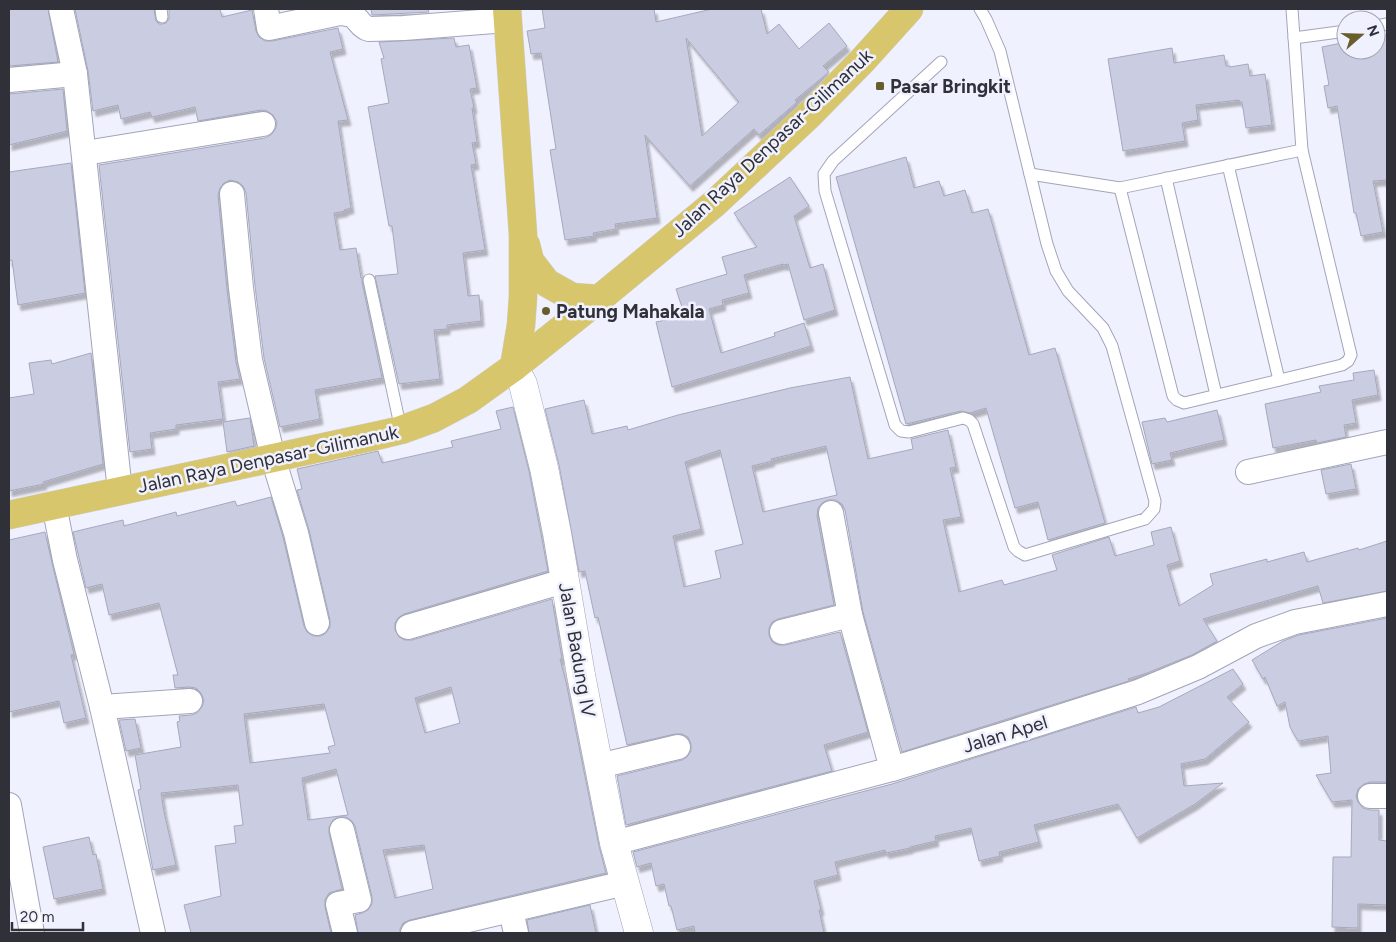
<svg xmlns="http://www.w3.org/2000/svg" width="1396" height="942" font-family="Figtree,sans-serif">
	<defs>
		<filter id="shadow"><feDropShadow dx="3" dy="5.5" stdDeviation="1" flood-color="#0004"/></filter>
	</defs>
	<rect width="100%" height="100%" fill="#f0f1fe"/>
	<g fill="#cacce1" stroke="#a6a8bc" fill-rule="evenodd" filter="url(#shadow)">
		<path d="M9,9H48L58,62L9,66Z"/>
		<path d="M75,9H154L156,21L159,24H162L166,23L169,19V9H220L222,17L252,10L256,31L259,37L265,41H272L338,28L343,49L330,52L348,120L338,121L351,208L344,210L345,211L334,213L340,250L356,248L361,278H362V282L382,378L315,390L320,419L280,427L264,358L255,286L246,193L243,186L238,182L230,180L224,183L220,188L218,195L227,290L236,362L240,379L218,382L223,419L176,425V429L150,433L152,449L130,452L99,165L265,138L272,134L276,128L277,122L273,115L267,111L261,110L198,121L195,107L152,117L150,112L121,119L118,105L93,111L88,71Z"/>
		<path d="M371,9H428L429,12L372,15Z"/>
		<path d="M542,9H654L656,22L712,9H761L767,34L779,24L799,49L829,23L847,46L823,66L829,72L795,100L797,102L759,135L754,129L690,186L645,135L657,218L615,224L616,229L593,233L594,236L565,240L550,150L556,149L541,53L531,54L527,31L545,28ZM686,38L739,102L702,136Z"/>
		<path d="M1387,35V180L1373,181L1383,232L1361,236L1356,213H1354L1337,106L1328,108L1324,86L1329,85L1322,47L1346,42V50H1376V37Z"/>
		<path d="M454,38L456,47L469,45L477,88L470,89L474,108H472L477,142L472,143L476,164L471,165L485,250L463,253L468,296L479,295L481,321L447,325V329L434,330L440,379L399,384L375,276L398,274L392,226H389L368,107L389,103L381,59L384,58L379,42Z"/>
		<path d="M1172,48L1174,63L1224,55L1226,66H1230V67L1248,64L1250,76L1265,74L1272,125L1246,128L1242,102H1240L1239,100L1196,105L1198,120L1182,123L1185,141L1123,151L1108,59Z"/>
		<path d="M63,89L67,131L9,145V94Z"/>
		<path d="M906,157L914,188L939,181L944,196L965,190L972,213L988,209L1029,355L1055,348L1105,523L1048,540L1038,502L1015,508L986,408L970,413L961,411L906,424L836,177Z"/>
		<path d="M71,163L85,293L18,305L12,260L9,261V172Z"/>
		<path d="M790,177L809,206L794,216L810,268L823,264L835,310L804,320L788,264L783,265V264L744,275L749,293L722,300L723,305L709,309L721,353L775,336L774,333L804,323L811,346L672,387L656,322L685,316L676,289L727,274L722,257L757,247L734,213Z"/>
		<path d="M91,353L103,464L43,482L44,484L9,491V398L34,394L29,363L51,360L52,364Z"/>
		<path d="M1374,370L1378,395L1352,400L1356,423L1344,425L1346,437L1317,443L1316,440L1273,448L1265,404L1321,392L1319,386L1354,380L1353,373Z"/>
		<path d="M850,377L868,459L913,449L911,439L948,430L956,467L950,468L961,517L943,520L959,592L1002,580L1004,585L1057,570L1052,555L1109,537L1115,556L1154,545L1151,532L1171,527L1180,561L1167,565L1179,606L1213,585L1210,574L1267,559V562L1304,552L1307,562L1358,548L1359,550L1387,541V591L1323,603L1318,586L1203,619L1217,641L1192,655L1147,673L1128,679L1129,681L902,752L863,612L845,510L842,504L836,500H828L822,503L818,508L817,516L834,605L778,619L772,622L769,628V635L772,642L778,645H785L840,632L868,732L824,745L832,771L626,825L617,776L682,760L687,757L691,751V744L688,737L682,734H675L627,745L598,617L595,618L585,571L579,572L559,465L545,409L584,400L592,434L627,426L628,430L678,415L790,388ZM826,446L837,495L763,512L752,466L772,461L771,459ZM720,450L743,544L715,551L721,578L684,587L673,536L701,529L685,462Z"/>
		<path d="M513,407L529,471L548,571L404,614L398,618L395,623V630L399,637L405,640H412L552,599L562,659H560L566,682L599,846L606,873L410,920L403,923L400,929V933H358L355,915L362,913L368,910L372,904V897L355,826L352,821L346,817H339L333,820L329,827V833L342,889L329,893L325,900V907L331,933H191L184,905L221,896L215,846L236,843L234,826L243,825L238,785L161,793L164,812L176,865L153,870L138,790L141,789L135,755L181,747L177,722L180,721L179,716L191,715L197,713L202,707L204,700L201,693L196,688L189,687L175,688L173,675H178L159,603L109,615L102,584L86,588L73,532L123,520L124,526L176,512L177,516L235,501L237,506L271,497L283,537L304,626L307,632L313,636H321L326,633L330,627V620L309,530L297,490L302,489L297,469L378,451L382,463L453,447L451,441L501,429L496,411ZM451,687L460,723L425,733L415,698ZM324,704L335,745L328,747L330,753L250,763L244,714ZM336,769L348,815L308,820L302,778ZM424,845L433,889L395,898L383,850Z"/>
		<path d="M1217,410L1224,440L1170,453L1172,460L1152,464L1142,422L1165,418L1167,422Z"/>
		<path d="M250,418L254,446L227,452L223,422Z"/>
		<path d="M1351,464L1356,489L1326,494L1321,470Z"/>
		<path d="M45,532L52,563L74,654L71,655L86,718L64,723L59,701L9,712V540Z"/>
		<path d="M1387,618V782H1370L1364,784L1358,789L1356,796L1358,802L1363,808L1370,810H1379V840L1387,841V905L1358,904V928L1332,927L1333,857H1351L1352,800L1332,802L1316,775L1331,773L1328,736L1298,741L1290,727L1285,702L1277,706L1265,677L1263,679L1252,660L1283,641L1299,635Z"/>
		<path d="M1233,669L1243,684L1227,697L1249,722L1205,759L1181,764L1184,786L1223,783L1195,804L1137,838L1118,804L1034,825L1039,842L999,852L1000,856L979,861L971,828L935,836L936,841L910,847V848L886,853L885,850L835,862L838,875L814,881L821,910H819L824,933H695L694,926L677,930L671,906H669L664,884L656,886L651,863L637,867L633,852L892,784L1136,707L1138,713L1159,707Z"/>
		<path d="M135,719L141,748L126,751L119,720Z"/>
		<path d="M89,837L93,855L96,854L103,889L54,899L43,847Z"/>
		<path d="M590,905L596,933H529L527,920Z"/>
	</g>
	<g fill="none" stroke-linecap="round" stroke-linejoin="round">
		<g stroke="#a2a5b8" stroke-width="13">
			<g id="lane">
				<path d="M161,9L162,17"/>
				<path d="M1376,26L1387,24"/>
				<path d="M1294,38L1346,31"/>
				<path d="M941,62L833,161L824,174L825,191L895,425L901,431L909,432L963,418L969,420L973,424L1014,547L1018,551L1025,555L1145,519L1154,509L1155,501L1112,346L1103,328L1068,291L1056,271L1047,244L1000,51L986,19L980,9"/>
				<path d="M1228,165L1279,380"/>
				<path d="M1030,174L1120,188L1302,150"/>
				<path d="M1166,178L1216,395"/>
				<path d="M1120,188L1173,396L1177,400L1184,403L1342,365L1348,361L1351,355L1302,150L1292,9"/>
				<path d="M369,280L401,430"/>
			</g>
		</g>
		<g stroke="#a2a5b8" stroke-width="26">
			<g id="street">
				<path d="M61,9L75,74L120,491"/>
				<path d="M266,9L269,28L340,13L353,15L362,25L366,28L369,29L404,28L507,20"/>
				<path d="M9,80L75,74"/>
				<path d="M85,153L263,124"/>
				<path d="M232,194L241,288L250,360L273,458L296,533L317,623"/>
				<path d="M1248,472L1387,442"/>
				<path d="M54,505L65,560L102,707L153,933"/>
				<path d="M831,513L850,615L892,769"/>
				<path d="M408,627L564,581"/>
				<path d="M782,632L850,615"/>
				<path d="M102,707L190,701"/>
				<path d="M599,766L678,747"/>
				<path d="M1370,796H1387"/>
				<path d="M9,805L32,933"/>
				<path d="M342,830L359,900L338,904L345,933"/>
				<path d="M614,843L892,769L1003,735L1138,692L1198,667L1256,636L1295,622L1387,604"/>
				<path d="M511,911L516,933"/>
				<path d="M413,933L625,883"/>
			</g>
		</g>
		<g stroke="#a2a5b8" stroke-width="29">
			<path id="secondary" d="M514,367L523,384L544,468L557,533L581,675L614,843L639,933"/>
		</g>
		<g stroke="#d1d1d3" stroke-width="29">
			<g id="highway">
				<path d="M507,9L523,234V297L521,325L514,367"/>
				<path d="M526,245L530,261L547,283L572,297L599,299"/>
				<path d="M9,515L380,435L401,430L434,418L468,400L514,367L599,299L715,203L808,116L862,61L909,9"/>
			</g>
		</g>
		<use href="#lane" stroke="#fff" stroke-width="11"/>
		<use href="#street" stroke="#fff" stroke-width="24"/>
		<use href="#secondary" stroke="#fff" stroke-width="28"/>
		<use href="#highway" stroke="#d8c66c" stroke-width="28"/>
	</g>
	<g fill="#685e2b" stroke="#f0f1fe" stroke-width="2">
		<rect x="875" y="81" width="10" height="10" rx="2.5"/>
		<circle cx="546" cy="311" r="5"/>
	</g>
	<g text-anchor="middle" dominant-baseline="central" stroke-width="5" stroke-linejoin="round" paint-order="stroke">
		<g font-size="19" font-weight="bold" fill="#2f3038" stroke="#f0f1fe" text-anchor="start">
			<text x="890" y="86">Pasar Bringkit</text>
			<text x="556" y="311">Patung Mahakala</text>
		</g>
		<g font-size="19" fill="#2f3038" stroke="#f0f1fe">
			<text transform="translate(772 143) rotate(-43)">Jalan Raya Denpasar-Gilimanuk</text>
			<text transform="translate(268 459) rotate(-12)">Jalan Raya Denpasar-Gilimanuk</text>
			<text transform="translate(577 650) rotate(80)">Jalan Badung IV</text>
			<text transform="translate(1005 734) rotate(-17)">Jalan Apel</text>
		</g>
	</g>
	<rect width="1396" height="942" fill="none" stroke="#2f3038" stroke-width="20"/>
	<g transform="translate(1361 35) rotate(70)"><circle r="24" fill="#f0f1fe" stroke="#a3a4af"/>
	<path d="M0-4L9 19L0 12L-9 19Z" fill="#685e2b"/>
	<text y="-8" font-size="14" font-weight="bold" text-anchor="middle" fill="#2f3038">N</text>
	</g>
	<path d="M12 922v8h71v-8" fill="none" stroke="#2f3038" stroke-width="2.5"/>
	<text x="20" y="922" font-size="15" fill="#2f3038" stroke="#f0f1fe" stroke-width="4" paint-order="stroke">20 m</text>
</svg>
